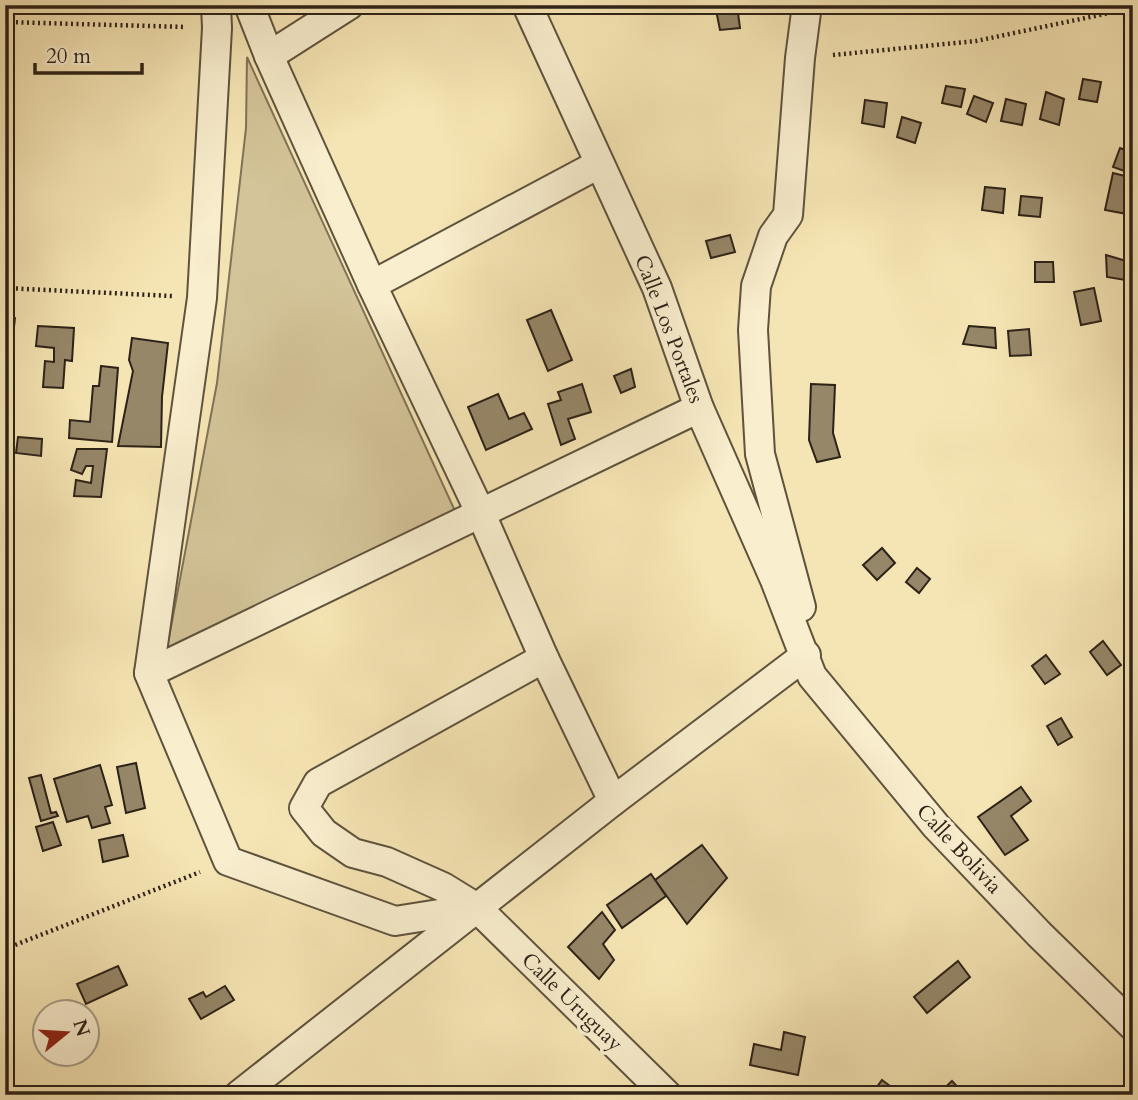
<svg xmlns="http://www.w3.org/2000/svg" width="1138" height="1100" font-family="Cardo,serif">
	<rect width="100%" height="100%" fill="#f6e5b4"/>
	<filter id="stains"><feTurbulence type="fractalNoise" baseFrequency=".00286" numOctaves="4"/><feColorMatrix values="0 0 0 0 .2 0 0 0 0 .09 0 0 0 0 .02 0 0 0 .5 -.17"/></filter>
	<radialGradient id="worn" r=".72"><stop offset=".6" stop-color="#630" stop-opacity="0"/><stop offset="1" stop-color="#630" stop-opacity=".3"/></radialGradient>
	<path fill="#d4c499" stroke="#807358" stroke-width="2" d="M247,57L455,511L167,648L217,383L246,128Z"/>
	<g fill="#968769" stroke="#2d2217" stroke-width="2">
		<path d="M715,5H737L740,28L720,30Z"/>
		<path d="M1083,79L1101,82L1097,102L1079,99Z"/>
		<path d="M946,86L965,89L961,107L942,103Z"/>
		<path d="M1046,92L1064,99L1059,125L1040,119Z"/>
		<path d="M974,96L993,103L986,122L967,114Z"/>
		<path d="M1006,99L1026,104L1022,125L1001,121Z"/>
		<path d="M865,100L887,103L884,127L862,123Z"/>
		<path d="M902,117L921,123L915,143L897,137Z"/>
		<path d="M1120,148L1133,153V174L1113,167Z"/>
		<path d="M1113,173L1133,178L1127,214L1105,210Z"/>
		<path d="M985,187L1005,189L1003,213L982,210Z"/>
		<path d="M1021,196L1042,198L1040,217L1019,215Z"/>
		<path d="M730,235L735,252L711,258L706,241Z"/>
		<path d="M1106,255L1133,263L1132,281L1107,277Z"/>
		<path d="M1035,262H1053L1054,282H1035Z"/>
		<path d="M1094,288L1101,321L1081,325L1074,292Z"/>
		<path d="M551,310L572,360L548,371L527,320Z"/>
		<path d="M5,316L15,318L9,370H5Z"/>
		<path d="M38,326L74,328L72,361L65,360L63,388L43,387L45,361L54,362V348L36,346Z"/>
		<path d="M969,326L995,328L996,348L963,344Z"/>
		<path d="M1029,329L1031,355L1010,356L1008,331Z"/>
		<path d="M132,338L168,343L162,397L161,447L118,446L133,371L129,360Z"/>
		<path d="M101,366L118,368L112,442L69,438L70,420L90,422L93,386H99Z"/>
		<path d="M631,369L635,387L621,393L614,376Z"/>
		<path d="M582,384L591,412L568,419L575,439L561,445L548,404L561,400L558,392Z"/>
		<path d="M811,384L835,385L833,433L840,457L817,462L809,440Z"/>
		<path d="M498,394L509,419L524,413L532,429L486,450L468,407Z"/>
		<path d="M18,437L42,439L41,456L16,453Z"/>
		<path d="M77,449H107L101,497L74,496L76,480L91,483L93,466H86L82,474L71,470Z"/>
		<path d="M882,548L895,563L877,580L863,565Z"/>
		<path d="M917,568L930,579L919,593L906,582Z"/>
		<path d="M1103,641L1121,665L1107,675L1090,652Z"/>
		<path d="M1046,655L1060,674L1045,684L1032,666Z"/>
		<path d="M1061,718L1072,737L1058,745L1047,726Z"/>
		<path d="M136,763L145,808L126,813L117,767Z"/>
		<path d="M100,765L112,805L105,807L110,823L92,828L88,816L67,822L54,779Z"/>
		<path d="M41,775L51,813L56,812L58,816L41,821L29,778Z"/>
		<path d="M1021,787L1031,801L1011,816L1028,840L1005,855L978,817Z"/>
		<path d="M53,822L61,845L43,851L36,827Z"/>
		<path d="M123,835L128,856L103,862L99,840Z"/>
		<path d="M702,845L727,878L687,924L655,880Z"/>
		<path d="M651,874L666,896L622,928L607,905Z"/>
		<path d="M602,912L615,930L603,944L614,960L599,979L568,947Z"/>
		<path d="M958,961L970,977L927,1013L914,997Z"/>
		<path d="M118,966L127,985L86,1004L77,984Z"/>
		<path d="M225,986L234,1000L201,1019L189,999L203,992L206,997Z"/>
		<path d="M784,1032L805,1037L798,1075L750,1065L754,1044L781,1050Z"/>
		<path d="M882,1080L898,1092L896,1095H871Z"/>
		<path d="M952,1081L962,1092L959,1095H937Z"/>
	</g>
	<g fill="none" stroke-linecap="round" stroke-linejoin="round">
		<g stroke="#5f533e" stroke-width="32">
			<g id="minor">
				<path d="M216,5L217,28L202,298L149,673L228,861L395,921L477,908"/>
				<path d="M249,5L269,56L372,285L481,514L544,658L613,801"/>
				<path d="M527,5L657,288L699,408L775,580L812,676L936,826L1039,934L1133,1026"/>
				<path d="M269,56L349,5"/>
				<path d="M372,285L599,164"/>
				<path d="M801,607L760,454L753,330L756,286L773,236L788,215L800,58L807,5"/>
				<path d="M544,658L318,783L304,808L324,833L353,853L387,862L443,887L477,908L667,1095"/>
				<path d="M149,673L699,408"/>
				<path d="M239,1095L613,801L806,655"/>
			</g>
		</g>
		<g stroke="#2d2217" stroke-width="4.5" stroke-dasharray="2 3.5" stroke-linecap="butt">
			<path d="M5,22L186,27"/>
			<path d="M833,55L976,41L1133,8"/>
			<path d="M5,288L172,296"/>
			<path d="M5,949L200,872"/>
		</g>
		<use href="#minor" stroke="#f9eece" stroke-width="28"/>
	</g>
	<g text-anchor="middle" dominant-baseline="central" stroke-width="7" stroke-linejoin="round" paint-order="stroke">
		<g font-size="21" fill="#2d2217" stroke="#f9eece">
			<text transform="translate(669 329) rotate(69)">Calle Los Portales</text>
			<text transform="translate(959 849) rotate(47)">Calle Bolivia</text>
			<text transform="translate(572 1002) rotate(44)">Calle Uruguay</text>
		</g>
	</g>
	<rect width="1138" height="1100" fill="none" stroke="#f6e5b4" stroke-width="28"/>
	<rect x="7" y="7" width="1124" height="1086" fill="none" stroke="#2d2217" stroke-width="3.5"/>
	<rect x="14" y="14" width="1110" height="1072" fill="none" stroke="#2d2217" stroke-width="2"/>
	<g transform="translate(66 1033) rotate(72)"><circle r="33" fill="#f9eece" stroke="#a79c85" stroke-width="2"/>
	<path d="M0-5L12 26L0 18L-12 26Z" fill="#8f2418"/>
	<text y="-10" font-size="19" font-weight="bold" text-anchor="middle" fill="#2d2217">N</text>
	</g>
	<path d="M35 63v10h107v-10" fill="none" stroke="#2d2217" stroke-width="3.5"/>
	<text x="46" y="63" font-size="21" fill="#2d2217" stroke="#f9eece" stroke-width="5" paint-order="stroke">20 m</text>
	<rect width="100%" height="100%" filter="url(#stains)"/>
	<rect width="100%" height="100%" fill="url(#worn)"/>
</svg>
